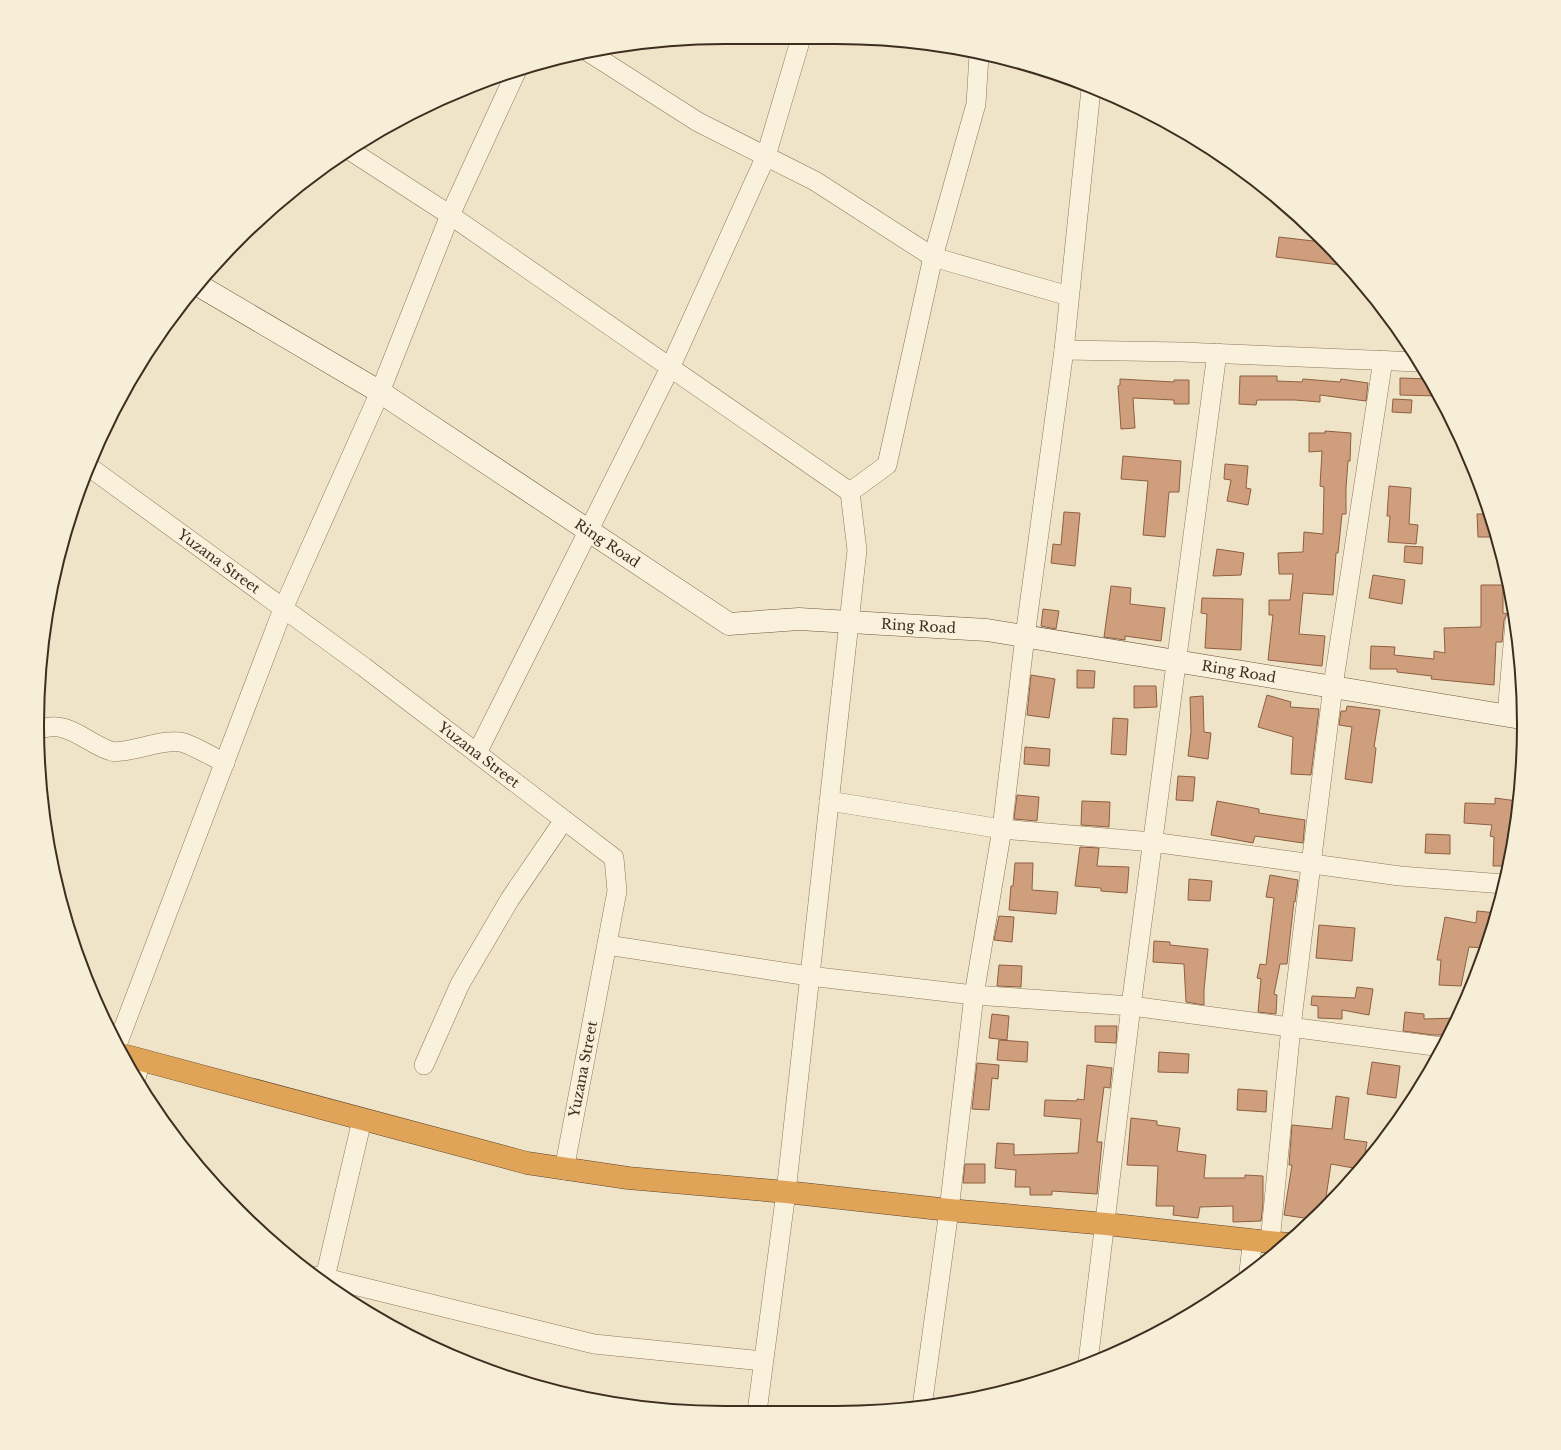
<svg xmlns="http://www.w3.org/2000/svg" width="1561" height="1450" font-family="'Libre Baskerville',serif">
	<rect width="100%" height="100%" fill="#f0e4c8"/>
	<g fill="#cf9f7d" stroke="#8d5f41">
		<path d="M1279,237L1322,242L1348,266L1276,257Z"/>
		<path d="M1240,376H1277V381L1302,382L1303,379L1340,382L1341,379L1368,383L1366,401L1320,395V402L1295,400H1257L1256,405L1239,404Z"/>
		<path d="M1400,378L1431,379L1439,396L1400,395Z"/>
		<path d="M1120,379L1174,382V380H1189V404H1174V400L1133,398L1135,428L1121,429L1118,386L1120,385Z"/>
		<path d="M1393,399L1412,400L1411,413L1392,412Z"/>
		<path d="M1325,431L1351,433L1350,461H1348L1346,488V514H1342L1338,553H1336L1333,595L1303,593L1299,634L1325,636L1322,666L1268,660L1273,615H1269V600H1290L1293,574H1279L1278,553L1303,552L1304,532L1323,534L1324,487L1320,486L1322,451L1309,452V433H1325Z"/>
		<path d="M1123,456L1181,461L1179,492H1169L1165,537L1143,535L1148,481L1121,479Z"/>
		<path d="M1225,464L1248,466L1246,488L1251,489L1248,505L1227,501L1231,480L1224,479Z"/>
		<path d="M1389,486L1411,488L1409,524L1418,525L1416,544L1388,542L1390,516H1387Z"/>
		<path d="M1064,512L1080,513L1075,566L1051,563L1053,544L1061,545Z"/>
		<path d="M1477,514H1490L1495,537H1478Z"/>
		<path d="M1405,546L1423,547L1422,564L1404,562Z"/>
		<path d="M1217,549L1244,553L1241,575L1213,576Z"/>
		<path d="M1373,575L1405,580L1402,604L1369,598Z"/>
		<path d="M1481,585H1503V613L1507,614L1504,620L1502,642H1496L1494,685L1431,679L1432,676L1397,672V669H1370L1371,646L1395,647L1394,655L1434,659V651L1445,653L1444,628L1481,627Z"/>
		<path d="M1111,586L1131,588L1130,604L1165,608L1161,641L1125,636V640L1104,637Z"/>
		<path d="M1202,598L1243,599L1241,650L1205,648L1207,614L1201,613Z"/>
		<path d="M1043,609L1059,611L1056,629L1041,626Z"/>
		<path d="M1077,670L1095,671L1094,688H1077Z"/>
		<path d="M1031,675L1055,679L1049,718L1027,715Z"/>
		<path d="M1134,686H1156L1157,707L1134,708Z"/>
		<path d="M1267,695L1291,702L1290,707L1319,709L1311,775L1291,774L1293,737L1258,727Z"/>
		<path d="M1203,696L1204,732L1211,733L1208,759L1188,756L1191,732L1190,697Z"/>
		<path d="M1347,706L1380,710L1374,747L1376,748L1372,783L1345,779L1352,727L1339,725L1341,711H1346Z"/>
		<path d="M1113,718L1128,719L1126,755L1111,754Z"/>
		<path d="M1025,747L1050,749L1049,766L1024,764Z"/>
		<path d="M1178,776L1195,777L1193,801L1176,800Z"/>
		<path d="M1017,795L1039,797L1037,821L1014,819Z"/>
		<path d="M1495,798L1517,801L1507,866H1493L1494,837L1490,836L1492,825L1464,823L1465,803L1495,804Z"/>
		<path d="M1082,801L1110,802L1109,827L1081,825Z"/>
		<path d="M1217,801L1259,809V813L1305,820L1303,843L1255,836L1253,843L1211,835Z"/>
		<path d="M1426,834L1450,835V854L1425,853Z"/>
		<path d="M1080,847L1099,848L1097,866L1129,867L1127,893L1101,891V888L1075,886Z"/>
		<path d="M1015,863H1033L1032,890L1058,892L1056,914L1009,910L1011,886H1013Z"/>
		<path d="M1270,875L1298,880L1295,902L1294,901L1287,964H1280L1274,994L1277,995L1276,1014L1258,1012L1261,979L1257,978L1260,964L1266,965L1274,898L1266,897Z"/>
		<path d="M1189,879L1212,881L1210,901L1188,900Z"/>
		<path d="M1477,911L1497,913L1484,948L1469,947L1461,986L1439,985L1441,960H1437L1445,917L1476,923Z"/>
		<path d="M999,916L1014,917L1012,942L994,940Z"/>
		<path d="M1319,925L1355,928L1352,961L1316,958Z"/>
		<path d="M1154,941L1170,942V945L1208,949L1204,990V1005L1186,1002L1184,964L1153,962Z"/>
		<path d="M999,965L1022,966L1021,987L997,986Z"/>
		<path d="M1357,987L1373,989L1369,1015L1342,1010V1019L1318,1018V1006L1311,1005L1312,996L1355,998Z"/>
		<path d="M1405,1012L1424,1014V1019L1457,1018L1450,1035H1433L1403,1031Z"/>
		<path d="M992,1014L1009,1016L1007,1040L989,1038Z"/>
		<path d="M1095,1026H1117L1116,1043L1095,1042Z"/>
		<path d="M999,1040L1028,1042L1027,1062L997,1060Z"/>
		<path d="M1159,1052L1189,1054L1188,1073L1158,1072Z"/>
		<path d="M1372,1062L1400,1066L1396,1098L1367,1094Z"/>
		<path d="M977,1063L999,1065L998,1079L992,1078L989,1110L972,1109Z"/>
		<path d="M1087,1065L1112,1068L1110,1088L1104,1087L1097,1142H1102L1097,1194L1052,1191V1195H1030V1187H1015L1016,1170L995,1168L997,1143L1014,1144V1155L1078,1153L1081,1119L1044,1116L1045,1100L1077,1101V1099L1084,1100Z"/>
		<path d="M1238,1089L1267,1091L1266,1112L1237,1110Z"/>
		<path d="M1336,1096L1349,1098L1344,1139L1367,1142L1363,1164L1359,1169L1331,1164L1325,1204L1311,1219L1284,1215L1292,1165H1289L1292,1125L1332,1129Z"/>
		<path d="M1131,1118L1157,1121V1125L1180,1128L1177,1151L1206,1155L1204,1178H1245V1175L1263,1176V1203L1261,1221L1233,1222V1206L1200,1207L1198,1218L1173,1215L1174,1206H1156L1158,1166L1127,1165Z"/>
		<path d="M965,1164H985V1183H963Z"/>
	</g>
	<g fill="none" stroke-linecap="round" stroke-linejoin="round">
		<g stroke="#8d765c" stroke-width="20">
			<g id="street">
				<path d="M587,51L698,122L815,181L933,257L1069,296"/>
				<path d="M351,151L450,215L850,492L857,550L786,1192L757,1412"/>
				<path d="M1064,350L1182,352L1418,362"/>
				<path id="s1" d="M88,466L364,667L614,858L617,891L564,1170"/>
				<path d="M850,492L887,465L933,257L976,104L979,55"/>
				<path d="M1507,715L1515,621"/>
				<path d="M40,729C68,719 87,744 111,751C114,753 119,751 123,751C142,749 161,740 180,742C190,743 214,758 225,763"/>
				<path d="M477,753L670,368L766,156L801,38"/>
				<path d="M829,801L1002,829L1152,842L1400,876L1504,884"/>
				<path d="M607,945L809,976L974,995L1131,1006L1442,1047"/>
				<path d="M117,1045L283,609L380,392L450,215L517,70"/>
				<path d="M424,1065L460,984L510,899L564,820"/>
				<path d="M136,1078L141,1060"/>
				<path d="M1270,1242L1291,1027L1333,686L1383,360"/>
				<path d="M1249,1271L1253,1239"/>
				<path d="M317,1276L594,1344L763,1361"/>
				<path d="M324,1282L362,1120"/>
				<path d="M1088,1362L1131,1006L1217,353"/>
				<path d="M922,1407L949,1210L974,995L1002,829L1025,636L1064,350L1091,89"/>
			</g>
		</g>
		<g stroke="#6f573f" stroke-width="23">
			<g id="secondary">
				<path id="s2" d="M198,285L380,392L729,624L799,619L987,630L1521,718"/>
			</g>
		</g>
		<g stroke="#5b4430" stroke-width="23">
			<path id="highway" d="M123,1055L527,1163L628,1178L786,1192L949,1210L1106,1224L1288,1244"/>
		</g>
		<use href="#street" stroke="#faf1dc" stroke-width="19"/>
		<use href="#secondary" stroke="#faf1dc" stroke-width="22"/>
		<use href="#highway" stroke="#e0a458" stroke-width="22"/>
	</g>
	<g text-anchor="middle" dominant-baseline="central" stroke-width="3" stroke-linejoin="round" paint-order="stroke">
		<g font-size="14" fill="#3d2e20" stroke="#f7eed8">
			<text stroke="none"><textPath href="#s2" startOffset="484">Ring Road</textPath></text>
			<text stroke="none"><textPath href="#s1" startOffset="162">Yuzana Street</textPath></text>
			<text stroke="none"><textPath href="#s2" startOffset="820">Ring Road</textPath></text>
			<text stroke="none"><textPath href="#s2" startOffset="1144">Ring Road</textPath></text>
			<text stroke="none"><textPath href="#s1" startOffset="486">Yuzana Street</textPath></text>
			<text transform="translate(583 1069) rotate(-79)">Yuzana Street</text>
		</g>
	</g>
	<path d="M0 0H1561V1450H0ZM725 44H836A681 681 0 0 1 1517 725V725A681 681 0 0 1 836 1406H725A681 681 0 0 1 44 725V725A681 681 0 0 1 725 44Z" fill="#f7eed8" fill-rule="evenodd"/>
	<path fill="none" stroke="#3d2e20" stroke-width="2" d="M725 44H836A681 681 0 0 1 1517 725V725A681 681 0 0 1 836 1406H725A681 681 0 0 1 44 725V725A681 681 0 0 1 725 44Z"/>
</svg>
